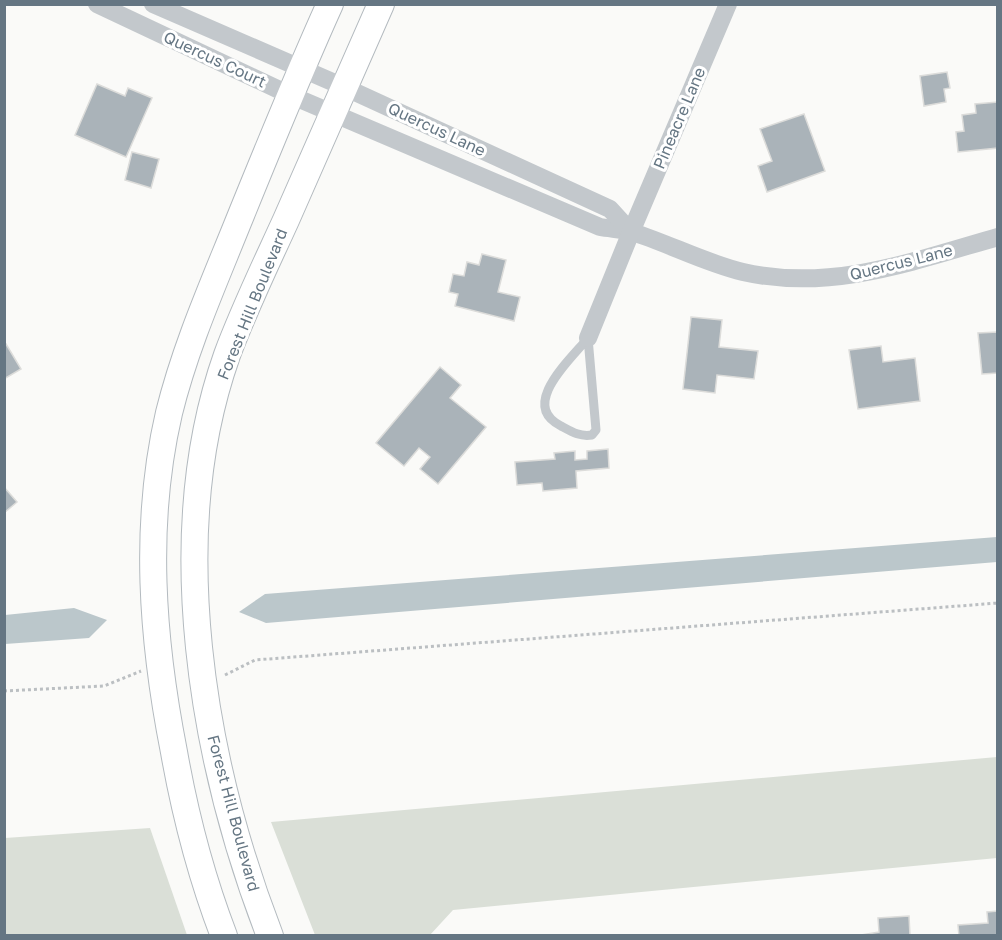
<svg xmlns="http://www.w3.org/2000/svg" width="1002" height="940" font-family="'Golos Text',sans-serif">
	<rect width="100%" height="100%" fill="#fafaf8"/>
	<g fill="#dadfd7">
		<path d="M997,757V858L453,910L430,935H315L271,822Z"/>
		<path d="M150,828L187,935H5V838Z"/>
	</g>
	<g fill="#bbc7cb">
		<path d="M997,537V562L266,623L239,612L265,594Z"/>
		<path d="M74,608L107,620L89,638L5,644V615Z"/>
	</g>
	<g fill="#aab3b9" stroke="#dcdcda" stroke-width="1.5">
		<path d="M947,72L950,88L944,89L946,102L924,106L920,76Z"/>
		<path d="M97,84L125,96L128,88L152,98L126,157L75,135Z"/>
		<path d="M998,102V148L958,152L956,132L964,131L962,115L976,113L975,104Z"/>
		<path d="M804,114L825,171L767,192L758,166L772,161L760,129Z"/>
		<path d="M132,152L159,159L151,188L125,180Z"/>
		<path d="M482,254L506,260L498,292L520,297L514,321L455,306L458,294L449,292L453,274L464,276L467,262L479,265Z"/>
		<path d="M691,317L722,320L719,347L758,351L754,379L717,375L715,393L683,389Z"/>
		<path d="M998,332V373L982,374L978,333Z"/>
		<path d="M6,344L21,369L4,379V345Z"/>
		<path d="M881,346L883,362L915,358L920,401L858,409L849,350Z"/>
		<path d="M440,367L461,385L450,398L486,427L438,484L420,469L430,457L419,448L404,466L376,443Z"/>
		<path d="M608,449L609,468L576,471L577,488L543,491L542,483L517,485L515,462L555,459L554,453L575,451V460L587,459V451Z"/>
		<path d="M4,487L17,502L4,513Z"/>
		<path d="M998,911V936H959L958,925L988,923L987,912Z"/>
		<path d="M909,916L910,936H855L879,932L878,918Z"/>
	</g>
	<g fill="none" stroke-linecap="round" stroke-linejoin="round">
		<g stroke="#b3babf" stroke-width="28">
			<g id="secondary">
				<path d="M224,936C201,876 185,814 174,752C152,640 143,525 169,413C185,348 212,287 237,225C267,151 297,77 330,4"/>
				<path d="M270,936C202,760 163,536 227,355C244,309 266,264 286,220C317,148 349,76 381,4"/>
			</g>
		</g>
		<g stroke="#bbbfc2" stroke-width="3" stroke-dasharray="3 3" stroke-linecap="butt">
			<path d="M225,675L255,660L998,603"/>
			<path d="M4,691L104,686L141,671"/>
		</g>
		<path stroke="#c3c8cc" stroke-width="9" d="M588,338L596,430L592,435C580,437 572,432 561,426C519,405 570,360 588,338Z"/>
		<g stroke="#c3c8cc" stroke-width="18">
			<path d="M97,4L290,95L600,227C611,229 622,229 632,232C670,244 705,263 743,272C831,292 914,261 998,237"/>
			<path d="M153,4L344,87L610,209L631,232"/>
			<path d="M588,338L631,232L728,4"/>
		</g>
		<use href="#secondary" stroke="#fff" stroke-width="26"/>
	</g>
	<g text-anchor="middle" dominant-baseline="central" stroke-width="6" stroke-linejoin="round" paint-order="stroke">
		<g font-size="16" fill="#657683" stroke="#fff">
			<text transform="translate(215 59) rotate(25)">Quercus Court</text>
			<text transform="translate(679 118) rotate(-67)">Pineacre Lane</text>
			<text transform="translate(437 129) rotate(25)">Quercus Lane</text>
			<text transform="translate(901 262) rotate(-14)">Quercus Lane</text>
			<text transform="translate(252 304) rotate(-68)">Forest Hill Boulevard</text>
			<text transform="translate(234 813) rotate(75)">Forest Hill Boulevard</text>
		</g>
	</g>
	<rect width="1002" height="940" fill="none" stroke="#657683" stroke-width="12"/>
</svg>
